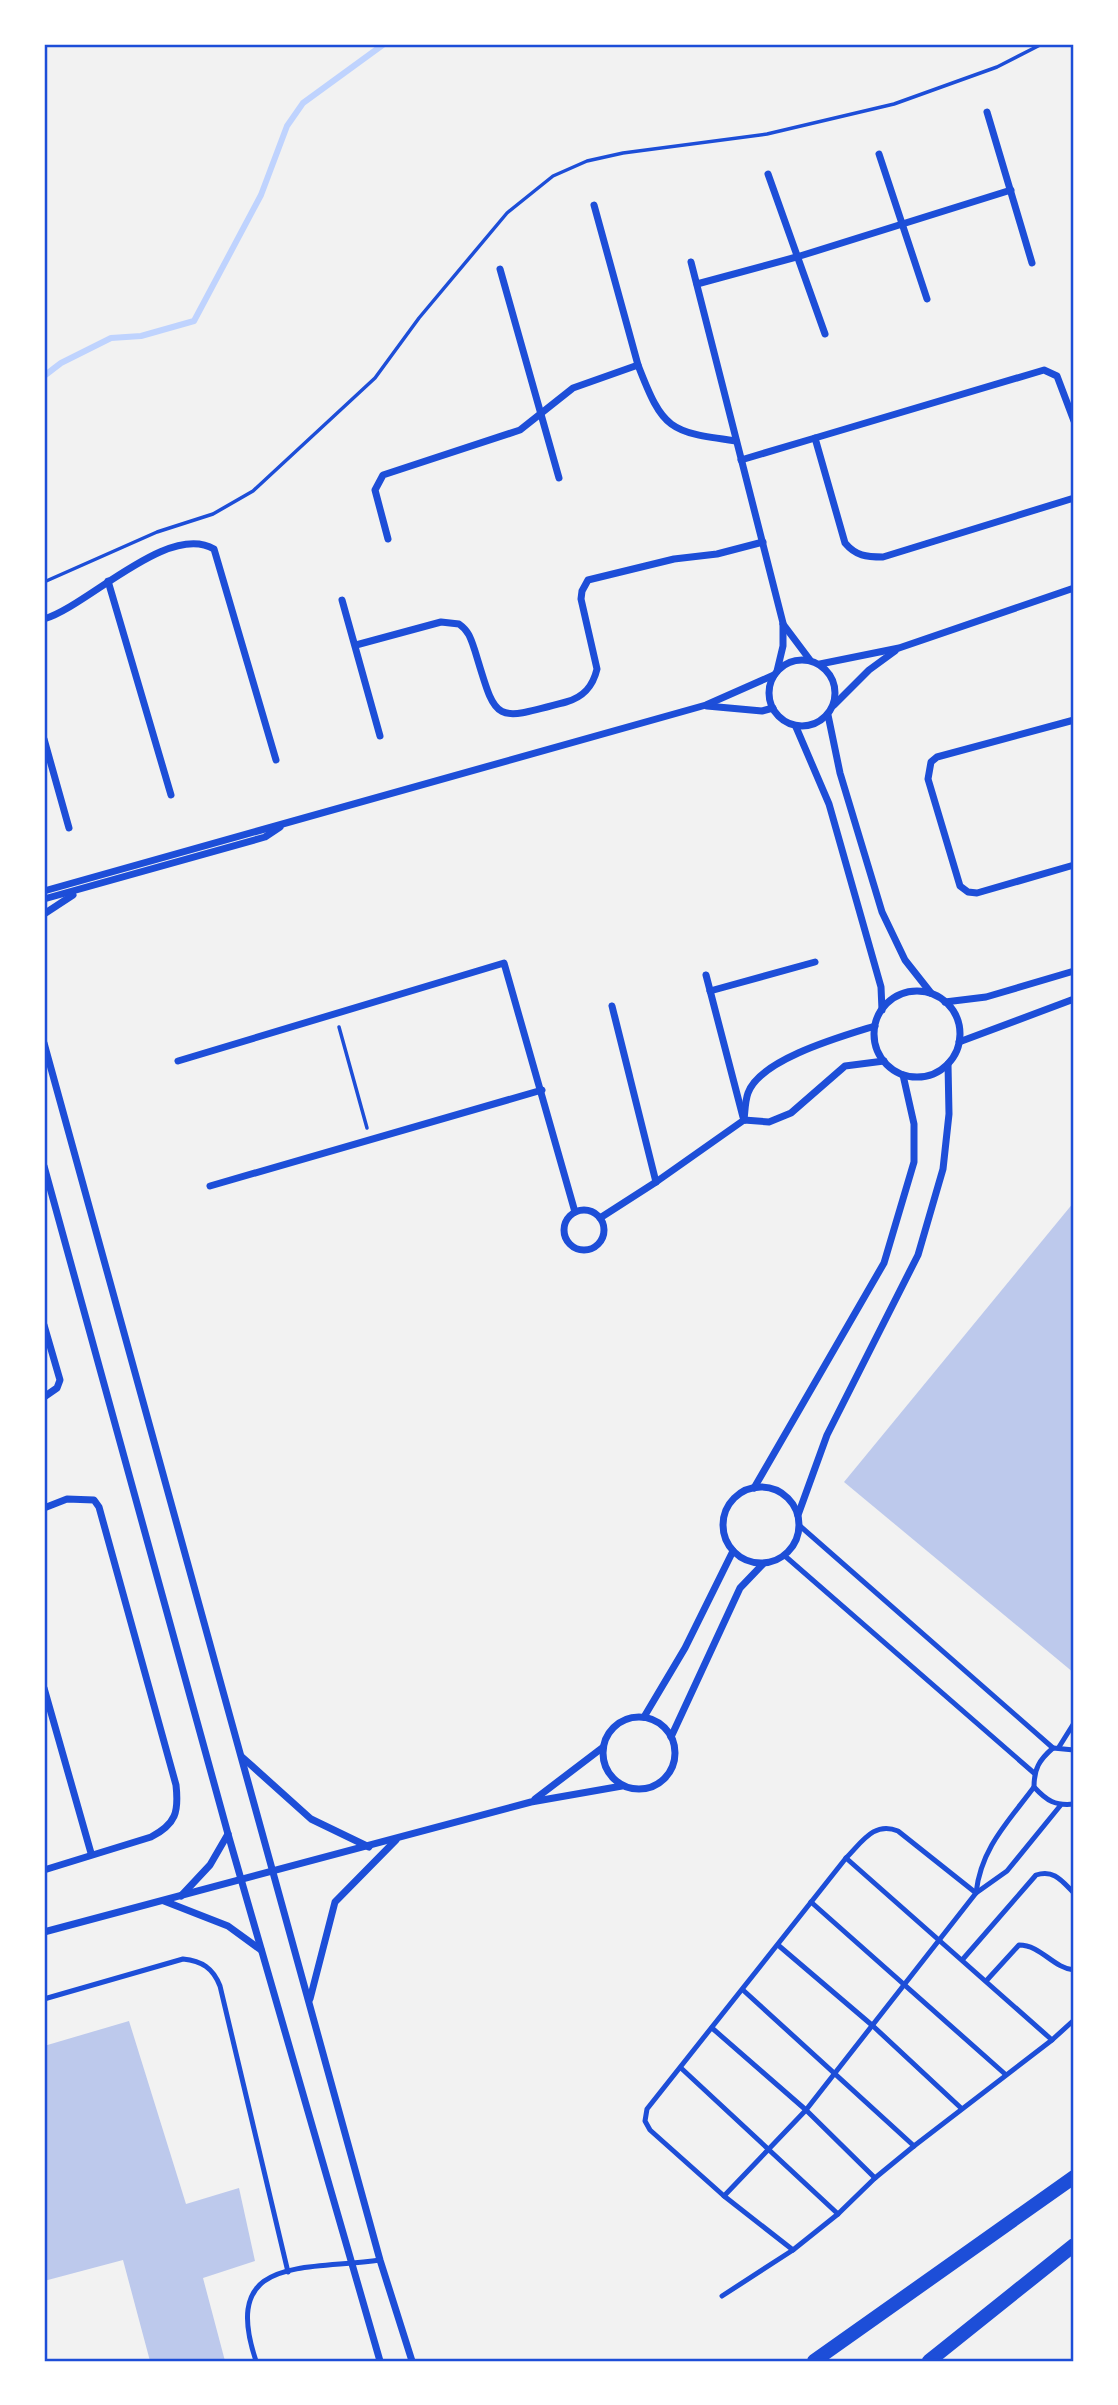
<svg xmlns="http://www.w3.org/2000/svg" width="1118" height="2405" font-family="'PT Serif',serif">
	<rect width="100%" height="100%" fill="#f2f2f2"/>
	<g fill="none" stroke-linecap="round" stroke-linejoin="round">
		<path stroke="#bfd3fe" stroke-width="6" d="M44,376L61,363L111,338L141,336L194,321L261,195L287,126L303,103L384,44"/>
	</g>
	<g fill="#bdc9ec">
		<path d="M1074,1202V1673L844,1482Z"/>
		<path d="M129,2021L186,2204L239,2188L255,2261L203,2278L225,2361H150L123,2260L44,2281V2046Z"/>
	</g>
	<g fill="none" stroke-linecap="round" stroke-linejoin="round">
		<g stroke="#1d4ed8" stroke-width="3.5">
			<path d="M44,582L157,532L213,514L253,491L375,378L419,318L507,213L553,176L587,161L623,153L767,134L894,104L997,67L1042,44"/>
			<path d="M339,1027L367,1128"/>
		</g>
		<g stroke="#1d4ed8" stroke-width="5">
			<path d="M800,1526L1053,1748"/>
			<path d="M785,1556L1034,1773"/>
			<path d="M1059,1747L1074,1723"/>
			<path d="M1074,1750L1053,1748C1039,1760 1034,1769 1034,1787C1047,1801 1055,1806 1074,1804"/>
			<path d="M976,1893L898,1831C874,1821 862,1842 846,1858L647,2109L645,2121L650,2130L724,2196L806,2110L976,1893L1007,1871L1060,1806"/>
			<path d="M976,1893C981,1848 1008,1822 1034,1787"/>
			<path d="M811,1902L1005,2074"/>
			<path d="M778,1945L873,2026L961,2108"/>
			<path d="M963,1959L1036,1875C1054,1869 1062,1881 1074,1893"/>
			<path d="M987,1980L1019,1945C1041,1945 1053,1968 1074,1970"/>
			<path d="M743,1990L914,2146"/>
			<path d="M44,1999L183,1959C202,1961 213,1968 220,1986L288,2272"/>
			<path d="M712,2028L806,2110L875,2178"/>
			<path d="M1052,2040L1074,2020"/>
			<path d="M681,2068L838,2214"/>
			<path d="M724,2196L793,2250"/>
			<path d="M722,2296L793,2250L838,2214L875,2178L914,2146L1052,2040L846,1858"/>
			<path d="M256,2361C220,2254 305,2271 380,2260"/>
		</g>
		<g stroke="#1d4ed8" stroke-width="7">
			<path d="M987,112L1032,263"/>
			<path d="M879,154L927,299"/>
			<path d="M768,174L825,334"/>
			<path d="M594,205L638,365"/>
			<path d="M691,262L783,623V646L777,671"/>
			<path d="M500,269L559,478"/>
			<path d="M697,284L800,256L1011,190"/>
			<path d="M1074,421L1057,376L1044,370L815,438L845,543C856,556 866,557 883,557L1074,498"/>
			<path d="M741,460L815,438"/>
			<path d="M388,539L375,490L383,475L520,430L573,388L638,365C663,430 669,432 736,441"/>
			<path d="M108,581L171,795"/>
			<path d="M342,600L380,736"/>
			<path d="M44,619C88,606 168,522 214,549L276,760"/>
			<path d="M783,624L810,660"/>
			<path d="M356,645L441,622L459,624C469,631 471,639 475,651C497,723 492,722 566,702C584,697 593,686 597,669L581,599L582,591L588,580L674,559L717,554L763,542"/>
			<circle cx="802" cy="693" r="33"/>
			<path d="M820,664L899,648L1074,588"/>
			<path d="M834,705L869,670L895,651"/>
			<path d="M707,706L762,711L773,708"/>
			<path d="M828,715L840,773L882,912L905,960L931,993"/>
			<path d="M1074,720L937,757L931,762L928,779L960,886L968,892L977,893L1074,865"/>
			<path d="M796,727L829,804L881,987L882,1010"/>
			<path d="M44,739L69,828"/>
			<path d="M44,891L706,705L774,675"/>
			<path d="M44,899L265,837L280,827"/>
			<path d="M44,914L73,895"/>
			<path d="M706,975L743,1117"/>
			<path d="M710,991L815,962"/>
			<circle cx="917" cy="1034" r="43"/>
			<path d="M945,1002L986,997L1074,971"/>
			<path d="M612,1006L656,1182"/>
			<path d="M959,1042L1074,999"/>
			<path d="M44,1043L380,2260L412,2361"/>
			<path d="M178,1061L504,963L575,1212"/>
			<path d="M744,1120C745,1112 745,1101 748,1093C760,1059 843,1036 875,1026"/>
			<path d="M44,1166L228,1834L380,2361"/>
			<path d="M210,1186L542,1090"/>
			<circle cx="584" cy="1230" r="20"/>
			<path d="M600,1218L656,1182L744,1120L769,1122L791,1113L845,1066L884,1061"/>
			<path d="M44,1325L60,1380L57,1388L44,1397"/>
			<circle cx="761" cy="1525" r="38"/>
			<path d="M754,1488L884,1263L914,1162V1124L903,1075"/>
			<path d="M44,1508L67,1499L94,1500L99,1507L176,1785C179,1812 176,1824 151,1837L44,1870"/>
			<path d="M798,1515L827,1435L918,1255L943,1169L949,1114L948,1064"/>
			<path d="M44,1688L91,1853"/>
			<circle cx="639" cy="1753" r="36"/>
			<path d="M644,1717L685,1648L733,1551"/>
			<path d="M671,1737L740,1588L763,1564"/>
			<path d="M242,1757L311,1819L369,1847"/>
			<path d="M535,1799L602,1748"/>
			<path d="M181,1896L210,1865L228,1834"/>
			<path d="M164,1901L228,1926L261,1950"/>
			<path d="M44,1932L531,1802L622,1786"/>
			<path d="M310,1999L335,1902L396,1840"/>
		</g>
		<g stroke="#1d4ed8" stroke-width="14">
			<path d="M814,2361L1074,2177"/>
			<path d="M929,2361L1074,2245"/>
		</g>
	</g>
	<rect width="1118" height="2405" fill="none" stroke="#ffffff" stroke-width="91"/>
	<rect x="46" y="46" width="1026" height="2314" fill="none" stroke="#1d4ed8" stroke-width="2.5"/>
</svg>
